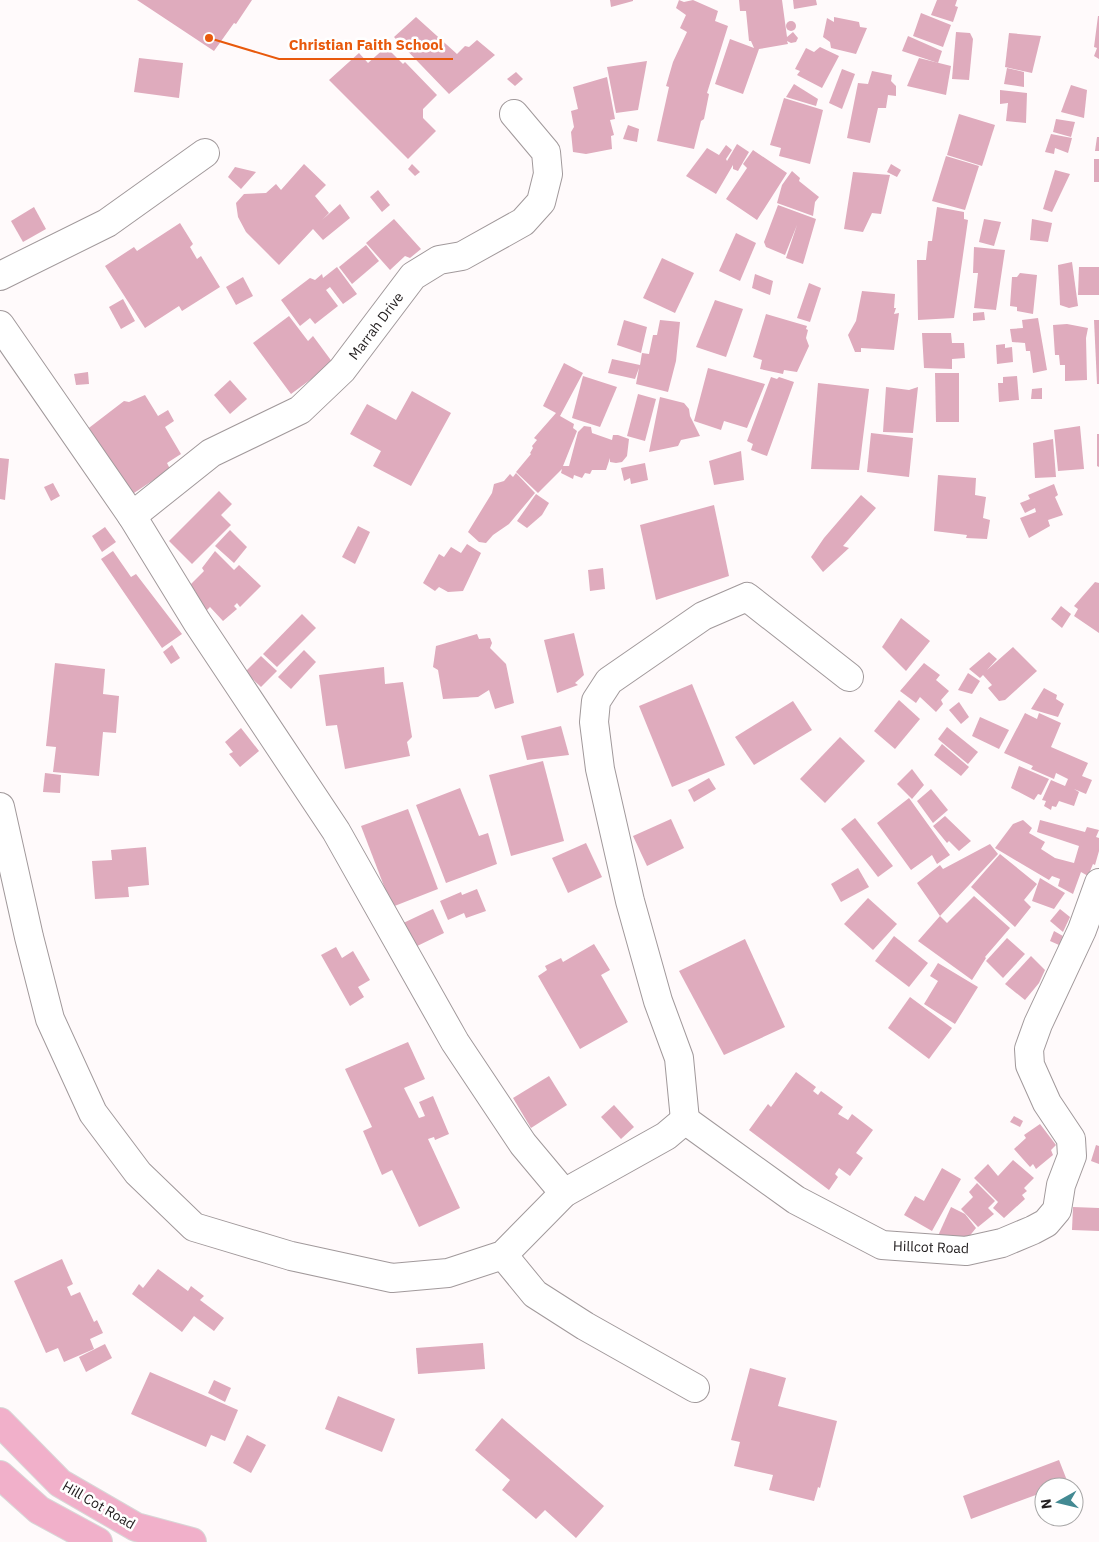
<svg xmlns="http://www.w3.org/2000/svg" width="1099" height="1542" font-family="'IBM Plex Sans',sans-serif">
	<rect width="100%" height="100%" fill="#fffafb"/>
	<g fill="#dfabbd">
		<path d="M137,0H252L236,24L234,23L214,51Z"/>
		<path d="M610,0H633V1L611,7Z"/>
		<path d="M679,0L684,2L693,0L718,11L715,21L728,26L707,93L709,94L704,119L701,121L694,149L657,141L669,87L666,86L673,62L687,32L680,28L686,15L676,8Z"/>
		<path d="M739,0H782L787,37L793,32L798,38L796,42L791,43L787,41L788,44L759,49L743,94L715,84L730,39L754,48L751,41H749L746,11H740Z"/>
		<path d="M793,0H816L817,5L794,9Z"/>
		<path d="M937,0H957L955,6L958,7L953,22L931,15Z"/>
		<path d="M921,13L951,25L943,47L913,36Z"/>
		<path d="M1098,16H1099V59L1094,56L1097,48L1094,47Z"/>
		<path d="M416,17L457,54L465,46L469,47L477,40L495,55L449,94L394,37Z"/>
		<path d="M834,17L859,22L860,27L867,28L856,54L831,48L830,42L823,37L827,18L834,22Z"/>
		<circle cx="791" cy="26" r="5"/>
		<path d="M956,32L970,33L973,39L969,80L952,79Z"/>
		<path d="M1009,33L1041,36L1032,73L1005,67Z"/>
		<path d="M908,36L942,51L938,63L902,51Z"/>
		<path d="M386,47L403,64L405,62L437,95L423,109V118L436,131L408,159L329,80L359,53L368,63Z"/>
		<path d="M820,47L839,56L822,88L797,75L800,71L795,69L806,48L814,52Z"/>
		<path d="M139,58L183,63L179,98L134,92Z"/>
		<path d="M919,58L951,66L946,95L907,86Z"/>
		<path d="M647,61L638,110L616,113L607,67Z"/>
		<path d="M1007,68L1024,72V87L1004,84Z"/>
		<path d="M842,69L855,74L842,109L829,103Z"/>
		<path d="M872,71L892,75L891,81L896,86V96L888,95L886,108H878L870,143L847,138L858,83L868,84Z"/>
		<path d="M516,72L523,79L515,86L507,79Z"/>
		<path d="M607,77L615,119L610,120L614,135L611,136L612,149L586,154L573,152L571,132L574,127L571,111L578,109L573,87Z"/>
		<path d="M794,84L818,99L816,106L786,97Z"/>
		<path d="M1071,85L1087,90L1084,118L1061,112Z"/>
		<path d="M1000,90L1027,93L1026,123L1006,121L1008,103L1000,104Z"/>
		<path d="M784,98L823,110L810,164L779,156L781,148L770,145Z"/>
		<path d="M959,114L995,125L982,166L947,155Z"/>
		<path d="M1056,119L1075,122L1071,137L1053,132Z"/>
		<path d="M628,125L639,129L637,142L623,139Z"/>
		<path d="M1051,134L1072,138L1068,153L1055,148L1054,154L1045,152Z"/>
		<path d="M1097,137H1099V151H1095Z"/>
		<path d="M737,144L749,152L738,171L733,169V165L716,194L686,176L707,148L719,155L726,145L732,150L726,159L727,161Z"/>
		<path d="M753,150L787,173L757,220L726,199L747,168L743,164Z"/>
		<path d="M946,156L979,166L965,210L932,201Z"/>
		<rect x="1094" y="159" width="5" height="23"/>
		<path d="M304,164L326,185L315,196L329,213L322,220L340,204L350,218L323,240L313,229L279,265L246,232L238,217L236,203L244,194L266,193L276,184L281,190Z"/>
		<path d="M412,164L420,172L415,176L408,169Z"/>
		<path d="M891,164L901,170L897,177L887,172Z"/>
		<path d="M235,167L256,172L241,189L228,177Z"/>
		<path d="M1055,170L1070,174L1052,212L1043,209Z"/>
		<path d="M792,171L800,178L799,181L819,197L815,202L813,216L777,203L782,185Z"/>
		<path d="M853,172L890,175L881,214L872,213L863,232L844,229Z"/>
		<path d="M378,190L390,205L382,212L370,197Z"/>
		<path d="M778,205L816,219L803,264L786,258L797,225L785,255L766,247L764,242Z"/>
		<path d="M34,207L46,229L23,242L11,221Z"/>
		<path d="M937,207L964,212V219L968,220L954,318L918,320L917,260H926L928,241H932Z"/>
		<path d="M394,219L421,249L410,258L405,256L390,270L366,243Z"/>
		<path d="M984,219L1001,222L994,246L979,242Z"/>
		<path d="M1032,219L1052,223L1048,242L1030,240Z"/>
		<path d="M180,223L193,244L190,247L197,259L201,256L220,287L182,311L179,306L145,328L105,266L134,247L137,251Z"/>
		<path d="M736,233L756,243L740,281L719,271Z"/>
		<path d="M366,245L379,261L352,284L339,267Z"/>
		<path d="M974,247L1005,250L996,310L974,308L978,273H973Z"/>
		<path d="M662,258L694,273L675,313L643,298Z"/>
		<path d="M1072,262L1078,306L1069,308L1060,305L1058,265Z"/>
		<path d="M337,267L357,294L343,304L330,287L326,290L338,306L315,324L310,318L300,326L281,300L310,278L315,280L322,274L323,278Z"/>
		<path d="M1079,267H1099V295H1078Z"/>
		<path d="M1020,273L1037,275L1033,314L1017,311V307L1010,306L1012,277H1017Z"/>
		<path d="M755,274L773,281L770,295L752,288Z"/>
		<path d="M243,277L253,296L236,305L226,287Z"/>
		<path d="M809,283L821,288L810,322L797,318Z"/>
		<path d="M862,291L895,294L894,308H896L894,314L899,313L894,350L861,348V352H855L848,335L856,321Z"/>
		<path d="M123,299L135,321L121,329L109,307Z"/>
		<path d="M715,300L743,309L726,357L696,347Z"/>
		<path d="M984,312L985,320L973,321V313Z"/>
		<path d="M766,314L807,326L806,329L808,330L806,338L809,346L797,372L784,370L783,374L760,369L762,360L753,357Z"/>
		<path d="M289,316L308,341L313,336L333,363L291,394L253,343Z"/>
		<path d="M1038,318L1047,370L1033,373L1030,351H1026L1025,343L1012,342L1010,329L1023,328L1022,320Z"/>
		<path d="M624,320L647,327L641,353L617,345Z"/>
		<path d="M660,320L680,322L676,361L668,392L636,384L639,368L635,379L608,373L612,359L640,365L642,353L649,354L653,335H657Z"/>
		<path d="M1094,320H1099V384H1097Z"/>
		<path d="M1067,324L1088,328L1086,338L1087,380L1065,381V365H1060L1059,355H1055L1053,325Z"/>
		<path d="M922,333H951L952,343H964L965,358L952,359V369L924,368Z"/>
		<path d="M1005,344V348L1012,347L1013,362L997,364L996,345Z"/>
		<path d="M564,363L583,373L560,416L574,424L573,428L577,431L563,466H569L578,432L584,426L591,427L592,433L612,440L613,435H618L629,439L627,456L622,462L616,463L610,462V458L606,470H592L590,474L585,473L582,478L574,475L573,479L561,473L562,469L538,493L516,472L531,454L530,453L533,448L532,446L537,440L534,438L556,413L543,406Z"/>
		<path d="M708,368L765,384L747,428L724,421L721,430L694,421Z"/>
		<path d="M88,372L89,384L76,385L74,374Z"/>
		<path d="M935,373H959V422H936Z"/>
		<path d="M583,376L617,387L600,427L572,418Z"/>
		<path d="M1017,376L1019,400L999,402L998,383H1003V377Z"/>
		<path d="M771,377L777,379L779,377L794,382L767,456L751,450L753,444L747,441Z"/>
		<path d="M230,380L247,399L230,414L214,395Z"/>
		<path d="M818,383L869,389L859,470L811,469Z"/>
		<path d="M886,387L909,390L918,387L913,433L883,432Z"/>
		<path d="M1042,388V399H1031L1032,389Z"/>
		<path d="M412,391L451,413L411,486L373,466L381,451L350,434L367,404L396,420Z"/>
		<path d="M638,394L656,399L645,441L627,436Z"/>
		<path d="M145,395L158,416L168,410L174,421L165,427L181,454L167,463L170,469L125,499L81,434L124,401L129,402Z"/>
		<path d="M660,397L684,403L689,409L690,416L700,436L681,440L678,446L649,452Z"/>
		<path d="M1080,426L1084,469L1058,471L1054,430Z"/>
		<path d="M871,433L913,438L909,477L867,472Z"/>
		<path d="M1097,434H1099V467L1097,466Z"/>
		<path d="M1053,439L1056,477L1035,478L1033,443Z"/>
		<path d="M741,451L744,480L714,485L709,461Z"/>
		<path d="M0,458L9,459L5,500L0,499Z"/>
		<path d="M645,463L648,480L631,484L630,478L624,481L621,468Z"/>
		<path d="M516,473L535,493L509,524L493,535L486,543L479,542L468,532L492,493L494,484L504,481L510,474L513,477Z"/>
		<path d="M938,475L976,478L975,495L986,497L983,518L990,520L987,539L966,538L967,535L934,531Z"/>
		<path d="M53,483L60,496L51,501L44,487Z"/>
		<path d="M1054,484L1058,495L1055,497L1063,515L1048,520L1050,526L1029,538L1020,518L1036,512L1035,508L1025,513L1020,503L1030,499L1028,495Z"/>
		<path d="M219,491L232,504L221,515L231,525L192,564L169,541Z"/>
		<path d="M536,494L549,503L542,515L527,528L517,521Z"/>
		<path d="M861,495L876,508L843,546L849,548L823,572L811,557L824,538Z"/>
		<path d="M714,505L729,576L656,600L640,525Z"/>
		<path d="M358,526L370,532L355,564L342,557Z"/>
		<path d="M105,527L116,542L102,552L92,536Z"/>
		<path d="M230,530L247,547L234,563L215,546Z"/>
		<path d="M467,544L481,553L463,591L448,592L439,587L435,591L423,583L439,554L444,557L451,547L461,553Z"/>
		<path d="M113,551L131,577L136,574L182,634L162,648L101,559Z"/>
		<path d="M215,551L234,570L239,565L261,586L240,607L237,603L234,606L237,609L223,621L210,607L203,614L188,600L196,592L189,586L204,571L202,568Z"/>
		<path d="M603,568L605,589L590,591L588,570Z"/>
		<path d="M1095,582L1099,583V633L1074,616L1078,609L1074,606Z"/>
		<path d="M1061,606L1071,614L1062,628L1051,619Z"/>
		<path d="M302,614L316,628L277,667L263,654Z"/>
		<path d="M901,618L930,641L906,671L882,647Z"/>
		<path d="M574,633L584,675L575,683L578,685L557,693L544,640Z"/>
		<path d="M477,634L479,639L490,638L492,643L490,648L506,664L514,703L495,709L489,690L478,697L443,699L438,670L433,667L436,646Z"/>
		<path d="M172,645L180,658L171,664L163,652Z"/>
		<path d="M1013,647L1037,671L1005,700L999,701L988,688L992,685L983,675L980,678L969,669L989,652L997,659L987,670Z"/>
		<path d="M304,650L316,662L291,689L278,677Z"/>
		<path d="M261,656L277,671L261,687L245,672Z"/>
		<path d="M55,663L105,669L103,694L119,696L116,733L103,732L99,776L53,772L56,747L46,746Z"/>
		<path d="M924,663L940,675L936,680L949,691L941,700L943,704L936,712L920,697L916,703L900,691Z"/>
		<path d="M384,667L385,684L403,682L412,737L407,742L410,756L345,769L337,725L326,726L319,675Z"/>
		<path d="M968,673L980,681L972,694L958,690Z"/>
		<path d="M692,684L725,765L672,787L639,706Z"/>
		<path d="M1044,688L1057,695L1056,699L1064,704L1058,717L1031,709Z"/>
		<path d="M899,700L920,719L895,749L874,731Z"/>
		<path d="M793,701L812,730L754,765L735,737Z"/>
		<path d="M959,702L969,717L961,724L949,710Z"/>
		<path d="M1025,713L1037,719L1039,713L1061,723L1051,747L1088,763L1082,776L1092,780L1086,794L1074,789L1079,792L1074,806L1059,801L1056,807L1052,806L1051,810L1044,806L1046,801L1042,800L1051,780L1065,786L1068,779L1056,773L1054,779L1031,769L1033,766L1004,753Z"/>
		<path d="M980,717L1009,730L999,749L972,736Z"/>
		<path d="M561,726L569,755L527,760L521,736Z"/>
		<path d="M947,727L978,752L968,764L938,739Z"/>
		<path d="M241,728L259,751L240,767L229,754L233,752L225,742Z"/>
		<path d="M840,737L865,761L825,803L800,779Z"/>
		<path d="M942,744L969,767L961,776L934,755Z"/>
		<path d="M543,761L564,841L511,856L489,775Z"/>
		<path d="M1019,766L1049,779L1041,795L1038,794L1034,800L1011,788Z"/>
		<path d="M912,769L924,785L912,799L897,784Z"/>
		<path d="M45,773L61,775L60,793L43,792Z"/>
		<path d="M709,778L716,789L694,802L688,790Z"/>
		<path d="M460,788L479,836L488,833L497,864L446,883L416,805Z"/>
		<path d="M931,789L948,810L933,823L917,801Z"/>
		<path d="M909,798L950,855L937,864L932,855L911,870L877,823Z"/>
		<path d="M408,809L438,889L392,907L361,826Z"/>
		<path d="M945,816L971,841L959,851L949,841L947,843L933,826Z"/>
		<path d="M855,818L893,866L878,877L841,829Z"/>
		<path d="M671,819L684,848L647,866L633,836Z"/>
		<path d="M1023,820L1032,828L1029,833L1045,842L1041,849L1055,858L1074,863L1079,846L1037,832L1040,820L1085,832L1087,827L1099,830L1096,837L1099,838V851L1095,865L1093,864L1088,876L1081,872L1073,894L1058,886L1060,879L1052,876L1049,880L995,848L1013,824Z"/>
		<path d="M586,843L602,877L568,893L552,858Z"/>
		<path d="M990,844L998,854L940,916L947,923L974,896L1010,928L985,957L986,958L972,980L918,941L940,916L917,883L940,865L943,869Z"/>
		<path d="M146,847L149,885L128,887L129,897L95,899L92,861L112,860L111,850Z"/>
		<path d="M1000,854L1037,884L1024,900L1031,907L1015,927L971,887Z"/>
		<path d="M858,868L869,887L841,902L831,884Z"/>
		<path d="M1040,878L1065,893L1054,909L1032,901Z"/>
		<path d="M477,889L486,911L466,918L464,913L448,920L440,901L461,892L462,895Z"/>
		<path d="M868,898L897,924L873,950L844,924Z"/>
		<path d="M433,909L444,933L411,949L399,925Z"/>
		<path d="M1060,909L1070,917L1063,932L1050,921Z"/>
		<path d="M1054,931L1063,936L1059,945L1050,941Z"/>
		<path d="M894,936L928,963L909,987L875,961Z"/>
		<path d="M1007,938L1025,954L1003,978L986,961Z"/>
		<path d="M745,939L785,1027L724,1055L679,971Z"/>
		<path d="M594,944L610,970L601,975L628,1022L580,1049L538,976L547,970L545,966L561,958L563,962Z"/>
		<path d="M336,947L342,958L353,951L370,980L358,987L364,997L350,1006L321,955Z"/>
		<path d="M1031,956L1045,970L1039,983L1025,1000L1005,984Z"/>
		<path d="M938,963L978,987L955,1024L924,1004L938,981L930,976Z"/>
		<path d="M910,997L952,1028L929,1059L888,1028Z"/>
		<path d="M408,1042L425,1079L404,1088L419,1118L425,1116L419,1102L433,1096L449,1134L435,1140L434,1137L428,1139L460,1208L419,1227L392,1170L382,1175L363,1131L372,1127L345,1069Z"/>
		<path d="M796,1072L816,1087L813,1091L818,1095L821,1091L843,1107L838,1114L848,1120L852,1114L873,1130L856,1153L863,1158L850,1176L839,1168L835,1174L838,1177L829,1190L749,1130L768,1104L771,1107Z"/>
		<path d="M549,1076L567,1105L531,1128L513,1098Z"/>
		<path d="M614,1105L634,1127L621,1139L601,1117Z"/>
		<path d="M1014,1116L1023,1121L1020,1127L1010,1122Z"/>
		<path d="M1040,1124L1056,1145L1051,1150L1053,1155L1036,1169L1033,1164L1030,1167L1014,1149L1026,1138L1024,1135Z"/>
		<path d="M1096,1145L1099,1146V1164L1091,1161Z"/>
		<path d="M1013,1160L1034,1178L1024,1188L1027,1191L1022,1195L1025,1199L1004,1218L993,1208L998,1202L974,1178L988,1164L998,1176Z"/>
		<path d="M942,1168L961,1179L932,1231L904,1215L915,1196L924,1201Z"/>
		<path d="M977,1183L995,1201L988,1208L994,1214L978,1227L961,1209L973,1197L969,1192Z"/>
		<path d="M951,1207L965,1214L976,1228L964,1243L937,1238Z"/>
		<path d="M1073,1207L1099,1208V1231L1072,1230Z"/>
		<path d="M62,1259L73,1284L67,1287L71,1296L80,1292L94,1322L97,1320L103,1333L90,1339L94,1349L64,1362L58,1348L46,1353L14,1281Z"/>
		<path d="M158,1269L188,1291L191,1286L204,1296L200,1300L224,1318L214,1331L194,1316L182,1332L132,1294L139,1284L143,1288Z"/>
		<path d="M483,1343L485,1369L418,1374L416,1348Z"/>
		<path d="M105,1344L112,1358L86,1372L79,1357Z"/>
		<path d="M750,1368L786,1378L778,1406L837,1421L820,1488L818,1487L814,1501L769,1490L773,1475L734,1466L740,1442L731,1440Z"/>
		<path d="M150,1372L238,1410L225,1441L211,1435L206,1447L131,1414Z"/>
		<path d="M214,1380L231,1388L225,1402L208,1393Z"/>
		<path d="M338,1396L395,1419L382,1452L325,1429Z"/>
		<path d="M502,1418L604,1506L576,1538L545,1510L536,1519L502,1490L510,1480L475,1450Z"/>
		<path d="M247,1435L266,1445L251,1473L233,1463Z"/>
		<path d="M1059,1460L1068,1483L1057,1487H1044V1492L971,1519L963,1496Z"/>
	</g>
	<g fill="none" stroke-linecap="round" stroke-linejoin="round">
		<g stroke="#a1999b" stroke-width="30">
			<g id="minor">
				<path d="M0,276L107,223L205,153"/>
				<path d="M0,325L132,516L197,622L336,831L455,1042L523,1144L564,1193"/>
				<path d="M132,516L211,453L300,410L342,370L413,276L439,260L462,256L523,222L541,202L548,174L546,152L514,114"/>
				<path d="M0,807L29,937L50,1019L93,1113L138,1173L194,1227L291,1256L392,1278L448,1273L503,1255L564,1193L666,1136L685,1120"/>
				<path d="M685,1120L796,1200L882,1245L966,1251L1002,1243L1033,1230L1046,1223L1057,1210L1061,1185L1072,1156L1071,1139L1047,1103L1030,1065L1029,1049L1038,1024L1082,930L1099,883"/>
				<path d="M685,1120L679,1058L658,1001L630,901L600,769L594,722L596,701L609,681L703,616L747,597L849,677"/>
				<path d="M503,1255L535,1294L585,1326L695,1388"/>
			</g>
		</g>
		<g stroke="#d8d7d7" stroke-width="30">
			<g id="major">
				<path d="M0,1422L60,1483L136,1527L192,1542"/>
				<path d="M0,1475L39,1510L98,1542"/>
			</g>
		</g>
		<use href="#minor" stroke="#fff" stroke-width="28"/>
		<use href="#major" stroke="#f1b0ca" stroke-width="28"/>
	</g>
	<g text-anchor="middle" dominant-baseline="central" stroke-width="5" stroke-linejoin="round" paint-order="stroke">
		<g font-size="14" fill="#242021" stroke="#fff">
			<text transform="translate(376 326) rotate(-53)">Marrah Drive</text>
			<text transform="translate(931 1247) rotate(2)">Hillcot Road</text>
			<text transform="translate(99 1505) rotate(30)">Hill Cot Road</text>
		</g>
	</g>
	<path fill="none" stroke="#e8590c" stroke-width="2" d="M209 38L279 59H453"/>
	<circle fill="#e8590c" stroke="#fff" stroke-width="2" cx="209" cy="38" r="5"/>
	<g font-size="15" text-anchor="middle" font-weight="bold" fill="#e8590c" stroke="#fff" stroke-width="5" stroke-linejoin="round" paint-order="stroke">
		<text x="366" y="50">Christian Faith School</text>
	</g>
	<g transform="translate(1059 1502) rotate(262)"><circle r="24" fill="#ffffff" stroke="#a7a6a6"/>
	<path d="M0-4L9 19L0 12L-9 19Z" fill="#438a93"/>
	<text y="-8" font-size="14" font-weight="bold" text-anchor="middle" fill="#242021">N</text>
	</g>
</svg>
